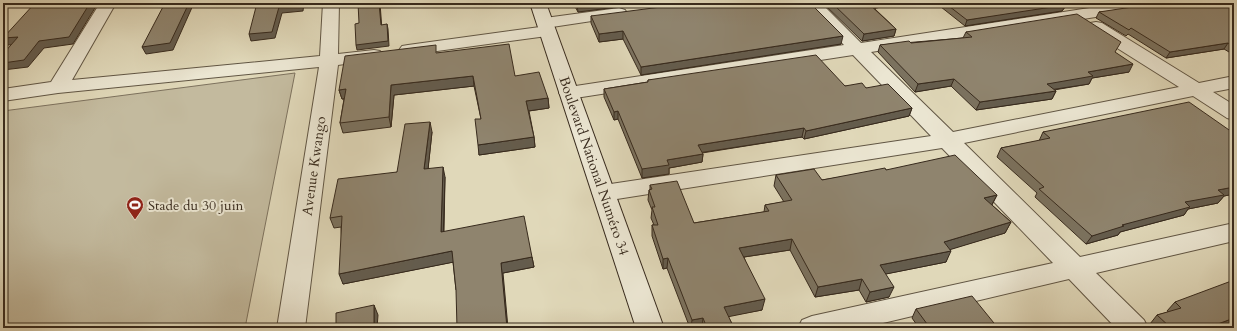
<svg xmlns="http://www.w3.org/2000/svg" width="1237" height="331" font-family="Cardo,serif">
	<rect width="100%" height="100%" fill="#e0d8b9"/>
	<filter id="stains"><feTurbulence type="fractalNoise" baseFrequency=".005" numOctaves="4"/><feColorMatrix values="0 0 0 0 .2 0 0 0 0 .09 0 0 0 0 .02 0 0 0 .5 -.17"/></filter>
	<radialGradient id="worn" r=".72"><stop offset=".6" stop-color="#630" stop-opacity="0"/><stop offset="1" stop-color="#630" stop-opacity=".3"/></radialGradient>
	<path fill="#c3ba9e" stroke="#7d725e" d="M295,73L245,328H3V111Z"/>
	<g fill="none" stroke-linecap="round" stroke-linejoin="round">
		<g stroke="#615644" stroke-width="2">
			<g id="street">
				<path d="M100,3H116L72,80L320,56L323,3H339L338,54L374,50L380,51L383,55L380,59L338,65L305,328H277L319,67L58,93L3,101V89L51,82Z"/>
				<path d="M804,3H821L861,43L1122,3H1161L1159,6L1153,8L871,52L953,132L1179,87L1090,31L1088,27L1090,23L1096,22L1102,23L1199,83L1234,76V88L1213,92L1234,105V120L1227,118L1193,96L964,143L1080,257L1234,223V241L1096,273L1144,320L1148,328H1116L1069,279L862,328H798L802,320L812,316L1053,263L942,148L604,201L596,199L592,193L596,187L604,185L931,136L853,55L569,99L562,97L559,93L562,89L569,87L844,45Z"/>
				<path d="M619,8L625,10L627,13L625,16L552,27L555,31L553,35L547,36L408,55L402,54L399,50L402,46L408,45L540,27L537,23L539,19L545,18Z"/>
			</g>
		</g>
		<g stroke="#372a1d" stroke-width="2">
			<path id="secondary" d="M530,3H546L664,328H636Z"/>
		</g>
		<use href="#street" fill="#ebe6d2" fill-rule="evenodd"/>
		<use href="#secondary" fill="#ebe6d2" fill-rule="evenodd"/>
	</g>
	<g fill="#7b725f" stroke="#372a1d">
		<path d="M573,3H649L578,12Z"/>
		<path d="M823,3H912L875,8V9L896,29L894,36L862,41Z"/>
		<path d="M936,3H1111L1080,7L1071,5L1065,7L1062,11L965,26Z"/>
		<path d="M1234,3V55L1224,49L1166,58L1128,34L1126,36L1096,18L1099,12Z"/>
		<path d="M591,16L841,44L641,75L623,39L599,42L591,23Z"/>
		<path d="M966,32L1115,52L1129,72L1092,78L1089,84L1054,90L1056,91L1052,99L976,110L951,86L915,92L878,52L880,45L963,38Z"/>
		<path d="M438,53L515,76L548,98L549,108L529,111L534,137L535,147L479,155L481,119L474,86L394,95L391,127L343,133L340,123L344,99H342L339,90Z"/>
		<path d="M648,80L845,86L866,88L912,108L909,116L804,139L802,137L702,153L703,154L702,162L669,168V174L642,178L618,119L614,120L604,97V89L648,82Z"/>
		<path d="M1234,131V194L1224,196L1218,203L1188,209L1184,215L1120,232L1118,235L1086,244L1035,197L1037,193L997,157L1001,148L1039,141L1043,132Z"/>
		<path d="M432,132L428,168L445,177L444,232L532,257L534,267L503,273L456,290L453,262L343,284L341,227L334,228L330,218L397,172Z"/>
		<path d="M886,170L997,195L992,205L1011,222L1005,233L950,249L946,262L885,274L889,297L866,302L859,290L815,297L790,250L744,257L762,310L728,316L734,328H690L667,268L663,269L652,236V225H654L651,218L652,210L648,200L649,190H650V185L694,223L764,212L765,205L784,202L774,186L776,175L822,180Z"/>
		<path d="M1175,302L1234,323L1221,328H1154L1150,324L1157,315L1169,312L1167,311Z"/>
		<path d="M916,309L998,328H919L912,318Z"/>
	</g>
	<g fill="#645c4d" stroke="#372a1d">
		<path d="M90,3H98L73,44L44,48L28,67L3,70V63L39,41Z"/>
		<path d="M189,3H194L173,50L146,54L142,47Z"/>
		<path d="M301,3H304L303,11L282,13L275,38L251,41L249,34L279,7Z"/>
		<path d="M379,3H380L382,30L381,25Z"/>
		<path d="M592,3H649L578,12L577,5Z"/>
		<path d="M874,3H912L875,8L874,10L869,4Z"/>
		<path d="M1066,3H1071V5L1065,7L1062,11L965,26L967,20Z"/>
		<path d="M1082,3H1111L1080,7Z"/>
		<path d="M387,24L388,29L389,46L357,50L356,45Z"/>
		<path d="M896,29L894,36L862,41L864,34Z"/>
		<path d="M623,31V39L599,42V34Z"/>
		<path d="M843,36L841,44L641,75V67Z"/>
		<path d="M18,37L22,44L8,45L3,38Z"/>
		<path d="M1228,43L1224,49L1166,58L1170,52Z"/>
		<path d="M1133,64L1129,72L1092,78L1089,84L1043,91L1047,84L1088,72Z"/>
		<path d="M473,76L474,86L394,95L391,127L389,117L391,85Z"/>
		<path d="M954,79L951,86L915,92L918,84Z"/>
		<path d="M346,89L349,98L342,99L339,90Z"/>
		<path d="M1056,91L1052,99L976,110L980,102Z"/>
		<path d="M548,98L549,108L528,111L526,101Z"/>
		<path d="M912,108L909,116L804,139L806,131Z"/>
		<path d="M618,111V119L614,120V112Z"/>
		<path d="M430,122L432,132L427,179L424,169Z"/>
		<path d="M804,128L802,137L698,153V145Z"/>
		<path d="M534,137L535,147L479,155L478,145Z"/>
		<path d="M703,154L702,162L669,168V174L642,178V169L667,160Z"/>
		<path d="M443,167L445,177L443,242L441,232Z"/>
		<path d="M1234,187V194L1224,196L1218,203L1188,209L1184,215L1120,232L1118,235L1086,244L1092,236L1185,202L1218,190Z"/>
		<path d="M997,195L991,206L984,198Z"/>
		<path d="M1011,222L1005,233L939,253L944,242Z"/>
		<path d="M792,239L790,250L737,258L739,248Z"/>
		<path d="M452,251L454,262L343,284L339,274Z"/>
		<path d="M951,251L946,262L876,276L880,265Z"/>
		<path d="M532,257L534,267L503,273L508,328H507L501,263Z"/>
		<path d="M668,258L667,268L663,269V259Z"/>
		<path d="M862,279L859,290L815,297L818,287Z"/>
		<path d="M894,287L889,297L866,302L870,292Z"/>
		<path d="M765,299L762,310L722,318L724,307Z"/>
		<path d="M374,305L378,315L377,328H374Z"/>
		<path d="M703,318L702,328H691L692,320Z"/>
		<path d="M1234,318V323L1221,328H1207Z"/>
	</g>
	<g fill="#8f846e" stroke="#372a1d">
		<path d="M35,3H90L69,37L39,41L24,60L3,63V54L18,37L3,38Z"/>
		<path d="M165,3H189L170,43L142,47Z"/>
		<path d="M257,3H301L300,5L279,7L272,32L249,34Z"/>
		<path d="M358,3H379L381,25L387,24L388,41L356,45L355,24L359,23Z"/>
		<path d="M576,3H592L577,5Z"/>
		<path d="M692,3H810L843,36L641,67L623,31L599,34L591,16Z"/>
		<path d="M832,3H874L869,4L896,29L864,34Z"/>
		<path d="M945,3H1066L1065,5L967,20Z"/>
		<path d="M1159,3H1234V47L1228,43L1170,52L1131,28L1129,30L1099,12Z"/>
		<path d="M1077,14L1121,42L1115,52L1133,64L1088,72L1093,76L1047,84L1056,91L980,102L954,79L918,84L880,45L909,41L911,43L972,37L966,32Z"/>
		<path d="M509,44L515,76L539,72L548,98L526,101L534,137L478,145L475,119H481L473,76L391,85L389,117L340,123L346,89L339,90L345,56L436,45V53Z"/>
		<path d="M816,55L845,86L862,83L866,88L888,84L912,108L806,131L804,128L698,145L703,154L667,160L669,165L642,169L618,111L614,112L604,89L648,82V80Z"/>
		<path d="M1189,102L1232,132L1234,131V187L1218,190L1224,195L1185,202L1190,207L1122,225L1124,226L1092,236L1039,189L1044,187L1001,148L1050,138L1043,132Z"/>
		<path d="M430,122L424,169L443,167L441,232L524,216L532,257L501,263L507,328H457L456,290L452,251L339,274L342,216L330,218L338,179L397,172L405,124Z"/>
		<path d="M955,155L997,195L984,198L1011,222L944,242L951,251L880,265L894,287L870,292L862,279L818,287L792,239L739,248L765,299L724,307L734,328H707L703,318L692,320L668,258L663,259L652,225H658L652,207H655L649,190L652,189L650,185L677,181L694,223L769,211L765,205L792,200L776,175L814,169L822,180L885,168L886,170Z"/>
		<path d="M1234,280V318L1207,328H1171L1157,315L1181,308L1175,302Z"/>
		<path d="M972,296L998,328H930L916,309Z"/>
		<path d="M374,305V328H336V313Z"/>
	</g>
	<defs>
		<g id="stadium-pin" transform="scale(0.9)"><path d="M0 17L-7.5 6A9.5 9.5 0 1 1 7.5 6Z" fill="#8f2418" stroke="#ebe6d2"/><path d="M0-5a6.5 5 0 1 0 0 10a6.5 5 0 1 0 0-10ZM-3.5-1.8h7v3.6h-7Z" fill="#fff"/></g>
	</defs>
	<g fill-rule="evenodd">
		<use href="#stadium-pin" x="135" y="205"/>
	</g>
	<g text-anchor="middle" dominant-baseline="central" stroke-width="4" stroke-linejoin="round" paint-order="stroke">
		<g font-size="14" fill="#372a1d" stroke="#ebe6d2">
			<text transform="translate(314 166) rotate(-82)">Avenue Kwango</text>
			<text transform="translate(594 166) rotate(71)">Boulevard National Numéro 34</text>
		</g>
		<g font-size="14" fill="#372a1d" stroke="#ebe6d2" text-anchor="start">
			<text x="148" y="205">Stade du 30 juin</text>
		</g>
	</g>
	<rect width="1237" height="331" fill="none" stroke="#e0d8b9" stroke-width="16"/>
	<rect x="4" y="4" width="1229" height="323" fill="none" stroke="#372a1d" stroke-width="2"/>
	<rect x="8" y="8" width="1221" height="315" fill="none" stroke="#372a1d"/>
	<rect width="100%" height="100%" filter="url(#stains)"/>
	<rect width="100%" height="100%" fill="url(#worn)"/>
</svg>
